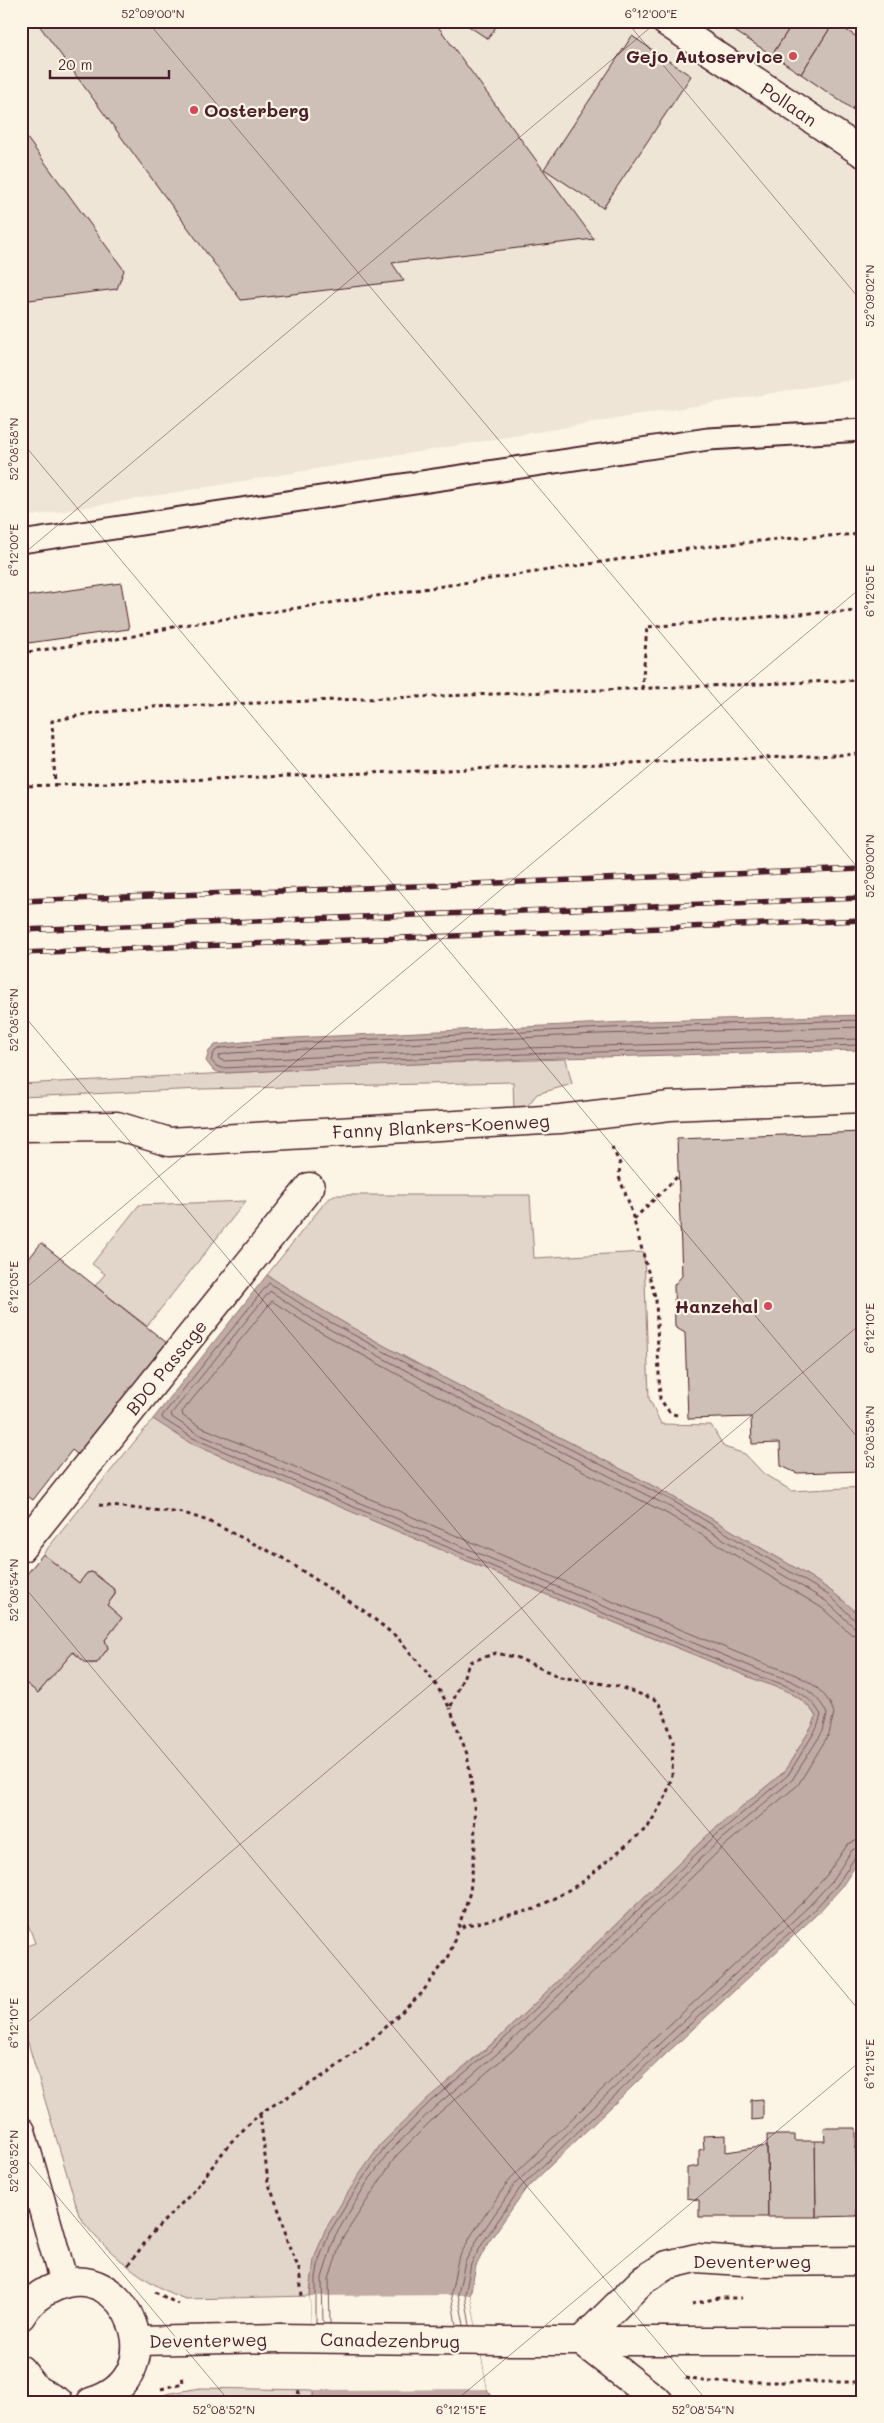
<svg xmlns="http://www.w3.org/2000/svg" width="884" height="2423" font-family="Mali,sans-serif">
	<rect width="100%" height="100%" fill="#fcf5e5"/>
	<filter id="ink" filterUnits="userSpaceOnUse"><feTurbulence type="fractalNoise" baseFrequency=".02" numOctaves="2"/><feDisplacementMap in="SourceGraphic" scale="10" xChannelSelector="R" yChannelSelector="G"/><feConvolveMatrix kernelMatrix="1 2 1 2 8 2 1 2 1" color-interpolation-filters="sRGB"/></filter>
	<g filter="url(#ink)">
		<path fill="#eee5d7" d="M21,21H863V378L21,518Z"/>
		<g fill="#e2d5ca" stroke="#967a7a">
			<path d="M566,1059L572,1084L537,1094L525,1109L514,1112L513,1082L201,1089L21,1097V1084L379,1065Z"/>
			<path d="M334,1195H530L534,1258L644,1252L649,1398L661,1424L711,1425L724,1447L745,1454L764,1474L792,1491L863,1487V1620C832,1584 779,1560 739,1535C585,1442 417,1375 267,1275L326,1201Z"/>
			<path d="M246,1201L147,1326L95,1286L105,1274L92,1264L139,1205Z"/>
			<path d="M153,1419L191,1443L557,1599L759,1681C781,1688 803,1695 816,1717L813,1725L784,1772L711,1832L499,2038L463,2067L341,2205C322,2235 311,2261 310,2296L186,2299C153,2290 96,2245 79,2215L21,2019V1948L35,1943L21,1905V1679L38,1693L73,1652L90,1664L97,1663L108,1648L105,1640L122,1618L107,1605L115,1595V1590L92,1572L87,1573L79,1583L43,1554Z"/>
			<path d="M200,2388L313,2390V2402H153L166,2394Z"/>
		</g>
		<g fill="#c0aca5" stroke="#917474">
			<path d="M863,1015V1050L525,1059L221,1073L213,1070L206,1061L209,1051L215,1045L272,1039L649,1021Z"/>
			<path d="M267,1275C417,1375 585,1442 739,1535C779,1560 832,1584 863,1620V1854L841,1888L816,1915L667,2053L525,2190L488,2243L476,2266L470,2295L487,2389L496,2402H313L314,2378L310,2296L314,2259L325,2230L357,2178L381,2144L427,2099L499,2038L711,1832L784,1772L813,1725L816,1716C803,1695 781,1688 759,1681L557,1599L190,1443L153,1419Z"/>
		</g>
		<path fill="#fcf5e5" d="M470,2295L487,2389L313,2390L310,2296Z"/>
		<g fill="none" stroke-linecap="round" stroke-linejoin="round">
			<g stroke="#79575c" stroke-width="1">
				<path d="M863,1020L650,1026L272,1044L221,1048L215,1051L211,1060L216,1066L222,1068L524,1054L863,1045"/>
				<path d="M863,1027L597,1034L231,1053L220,1055L218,1058L223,1061L524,1048L863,1039"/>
				<path d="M316,2324V2278L319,2260L329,2233L361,2181L385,2147L430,2102L502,2041L715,1836L788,1775L817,1728L821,1715C809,1692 784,1684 760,1677L559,1595L193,1438L163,1419L162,1416L269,1283L321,1317L469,1398L673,1501L830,1596L857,1622L863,1623"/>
				<path d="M323,2324L322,2278L335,2236L366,2184L390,2151L435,2107L506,2046L719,1841L792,1780L823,1731L827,1714C816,1688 787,1678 762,1671L562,1589L196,1433L172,1417L171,1414L270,1291L318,1323L466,1403L670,1507L826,1601L854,1627L863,1629"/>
				<path d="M330,2324L329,2279L342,2239L396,2156L440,2112L512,2051L724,1846L798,1785L829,1734L834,1713C825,1683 791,1672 765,1664L565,1582L199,1426L183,1416L182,1412L272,1301L315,1329L463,1410L666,1513L822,1608L851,1634L863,1637"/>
				<path d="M456,2325L451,2294L458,2259L472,2234L510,2179L654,2039L803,1902L826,1876L848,1844L863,1838"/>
				<path d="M464,2325L458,2294L465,2262L479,2237L516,2183L659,2044L808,1907L832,1881L852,1850L863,1846"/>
				<path d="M470,2326L465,2295L471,2264L484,2241L521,2187L663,2049L812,1912L837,1885L857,1854L863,1852"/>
			</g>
		</g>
		<g fill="#cfc0b7" stroke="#4a1f2b">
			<path d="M36,21H434L594,239L392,263L404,281L241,300Z"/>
			<path d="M461,21H500L488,39Z"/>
			<path d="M719,21H794L772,55Z"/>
			<path d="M794,21L834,22L801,74L772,55Z"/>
			<path d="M834,22L863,41V92L852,109L801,74Z"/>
			<path d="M632,36L691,76L603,208L544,169Z"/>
			<path d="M863,92V116L852,109Z"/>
			<path d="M21,130L124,270L117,289L21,301Z"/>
			<path d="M121,583L129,629L21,644V597Z"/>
			<path d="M863,1132V1471L797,1473L781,1466L780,1443L752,1444L751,1417L688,1419L685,1333L675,1327L674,1285L682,1276L677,1139Z"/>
			<path d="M41,1243L172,1347L83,1459L72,1450L33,1500L21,1491V1269Z"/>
			<path d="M43,1554L79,1583L87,1573L92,1572L115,1590V1594L107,1605L122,1618L105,1640L108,1648L97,1663H86L73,1652L38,1693L21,1679V1572L26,1575Z"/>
			<path d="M763,2099V2119L751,2120V2100Z"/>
			<path d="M824,2128H856L857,2216L816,2217L815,2141H825Z"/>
			<path d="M726,2135V2152L767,2146L768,2217H699V2200L687,2198V2168L699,2166V2150L704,2149L703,2136Z"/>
			<path d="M767,2135H795V2141H815L816,2217H768Z"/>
			<path d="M856,2146H863V2216H857Z"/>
		</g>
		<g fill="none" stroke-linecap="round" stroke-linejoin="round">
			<g stroke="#4a1f2b" stroke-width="25">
				<path id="lane" d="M21,542L708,439L863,430"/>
			</g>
			<g stroke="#4a1f2b" stroke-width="31">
				<g id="street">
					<path d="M665,21L863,153"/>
					<path d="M21,1127L117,1126L169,1142L560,1119L670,1106L863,1098"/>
					<path d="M21,1548L310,1187"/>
					<path d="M21,2131L64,2283"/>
					<path d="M659,2402L581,2341L643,2280L667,2265L696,2258L758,2262L863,2261"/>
				</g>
			</g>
			<g stroke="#4a1f2b" stroke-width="31">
				<g id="secondary">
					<path d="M21,2316C29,2302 40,2293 55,2287C126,2255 177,2377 91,2402"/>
					<path d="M138,2341L279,2338"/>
					<path d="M501,2341H863"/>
					<path d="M21,2370L37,2390L59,2402"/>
				</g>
			</g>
			<g stroke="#4a1f2b" stroke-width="3" stroke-dasharray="4 4" stroke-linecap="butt">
				<path d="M21,653L129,637L177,626L695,548L778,539L863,534"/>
				<path d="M642,689L647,627L811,613L863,611"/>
				<path d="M55,785L863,754"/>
				<path d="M21,786L55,785L52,721L87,714L153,707L863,680"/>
				<path d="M612,1147L620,1164L619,1177L629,1203L656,1300L660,1399L670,1413L680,1416"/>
				<path d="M634,1219L678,1176"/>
				<path d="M99,1505L184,1513L208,1521L281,1557L364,1611L398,1638L433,1680L450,1708L470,1662L496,1653L518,1658L560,1677L617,1686L654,1699L662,1707L673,1741L672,1775L666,1796L648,1827L581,1883L535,1909L464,1926L459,1929"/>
				<path d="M260,2114L268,2182L283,2221L287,2241L299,2269L302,2296"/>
				<path d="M128,2265L154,2231L193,2192L230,2143L260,2113L328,2073L371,2040L421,1994L449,1956L470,1892L475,1846L474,1800L467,1754L450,1708"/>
				<path d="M155,2292L178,2304"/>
				<path d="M692,2304L718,2298H742"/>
				<path d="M685,2378L709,2382H863"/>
				<path d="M161,2389L183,2383L182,2374"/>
				<path d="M297,2402L299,2390"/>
			</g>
			<use href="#lane" stroke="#fcf5e5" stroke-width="21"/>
			<use href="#street" stroke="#fcf5e5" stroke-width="28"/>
			<use href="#secondary" stroke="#fcf5e5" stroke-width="28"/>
			<g stroke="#4a1f2b" stroke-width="5.5">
				<g id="rail">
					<path d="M21,901L863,869"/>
					<path d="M21,930L863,898"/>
					<path d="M21,953L863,920"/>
				</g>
			</g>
			<use href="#rail" stroke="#fcf5e5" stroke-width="4" stroke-dasharray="11" stroke-linecap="butt"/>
			<g stroke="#4a1f2b" stroke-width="31" stroke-linecap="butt">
				<path id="secondary-bridge" d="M279,2338L501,2341"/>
			</g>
			<use href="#secondary-bridge" stroke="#fcf5e5" stroke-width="28"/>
		</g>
	</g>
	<path fill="none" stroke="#4a1f2b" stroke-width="1" stroke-opacity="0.45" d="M147,21L863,874M626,21L863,303M21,441L863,1444M21,556L658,21M21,1012L863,2015M21,1292L863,586M21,1583L708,2402M21,2028L863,1322M21,2153L230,2402M454,2402L863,2059"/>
	<g fill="#d1495b" stroke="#fcf5e5" stroke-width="2">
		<circle cx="793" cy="56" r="5"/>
		<circle cx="194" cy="110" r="5"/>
		<circle cx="768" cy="1306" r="5"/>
	</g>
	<g text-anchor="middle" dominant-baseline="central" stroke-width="4.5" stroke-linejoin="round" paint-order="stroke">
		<g font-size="18" font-weight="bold" fill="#4a1f2b" stroke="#fcf5e5" text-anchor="end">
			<text x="783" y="56">Gejo Autoservice</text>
			<text x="204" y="110" text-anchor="start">Oosterberg</text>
			<text x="758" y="1306">Hanzehal</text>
		</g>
		<g font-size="18" fill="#4a1f2b" stroke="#fcf5e5">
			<text transform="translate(789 104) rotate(34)">Pollaan</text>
			<text transform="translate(441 1126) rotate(-3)">Fanny Blankers-Koenweg</text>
			<text transform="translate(166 1367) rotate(-51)">BDO Passage</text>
			<text x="752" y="2261">Deventerweg</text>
			<text transform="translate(208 2340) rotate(-1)">Deventerweg</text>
			<text transform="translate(390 2340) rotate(1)">Canadezenbrug</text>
		</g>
	</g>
	<rect width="884" height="2423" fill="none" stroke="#fcf5e5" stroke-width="55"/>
	<path d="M50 70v8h119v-8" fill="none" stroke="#4a1f2b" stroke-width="2.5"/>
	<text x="58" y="70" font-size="15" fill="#4a1f2b" stroke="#fcf5e5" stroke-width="4" paint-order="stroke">20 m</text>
	<rect x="28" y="28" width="828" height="2368" fill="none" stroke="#4a1f2b" stroke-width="2"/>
	<g font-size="12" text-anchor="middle" fill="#4a1f2b">
		<text x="153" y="18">52°09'00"N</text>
		<text x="651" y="18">6°12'00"E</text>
		<text transform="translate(870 296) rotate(-90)" y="4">52°09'02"N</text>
		<text transform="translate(14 449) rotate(-90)" y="4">52°08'58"N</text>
		<text transform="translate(14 550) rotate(-90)" y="4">6°12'00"E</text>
		<text transform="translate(870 591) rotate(-90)" y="4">6°12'05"E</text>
		<text transform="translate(870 866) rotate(-90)" y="4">52°09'00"N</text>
		<text transform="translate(14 1020) rotate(-90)" y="4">52°08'56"N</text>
		<text transform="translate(14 1287) rotate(-90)" y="4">6°12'05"E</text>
		<text transform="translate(870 1328) rotate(-90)" y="4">6°12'10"E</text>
		<text transform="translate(870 1437) rotate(-90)" y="4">52°08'58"N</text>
		<text transform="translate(14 1590) rotate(-90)" y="4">52°08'54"N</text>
		<text transform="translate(14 2023) rotate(-90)" y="4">6°12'10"E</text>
		<text transform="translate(870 2064) rotate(-90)" y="4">6°12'15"E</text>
		<text transform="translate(14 2161) rotate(-90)" y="4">52°08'52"N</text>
		<text x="224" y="2414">52°08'52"N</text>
		<text x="461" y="2414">6°12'15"E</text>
		<text x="703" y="2414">52°08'54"N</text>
	</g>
</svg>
